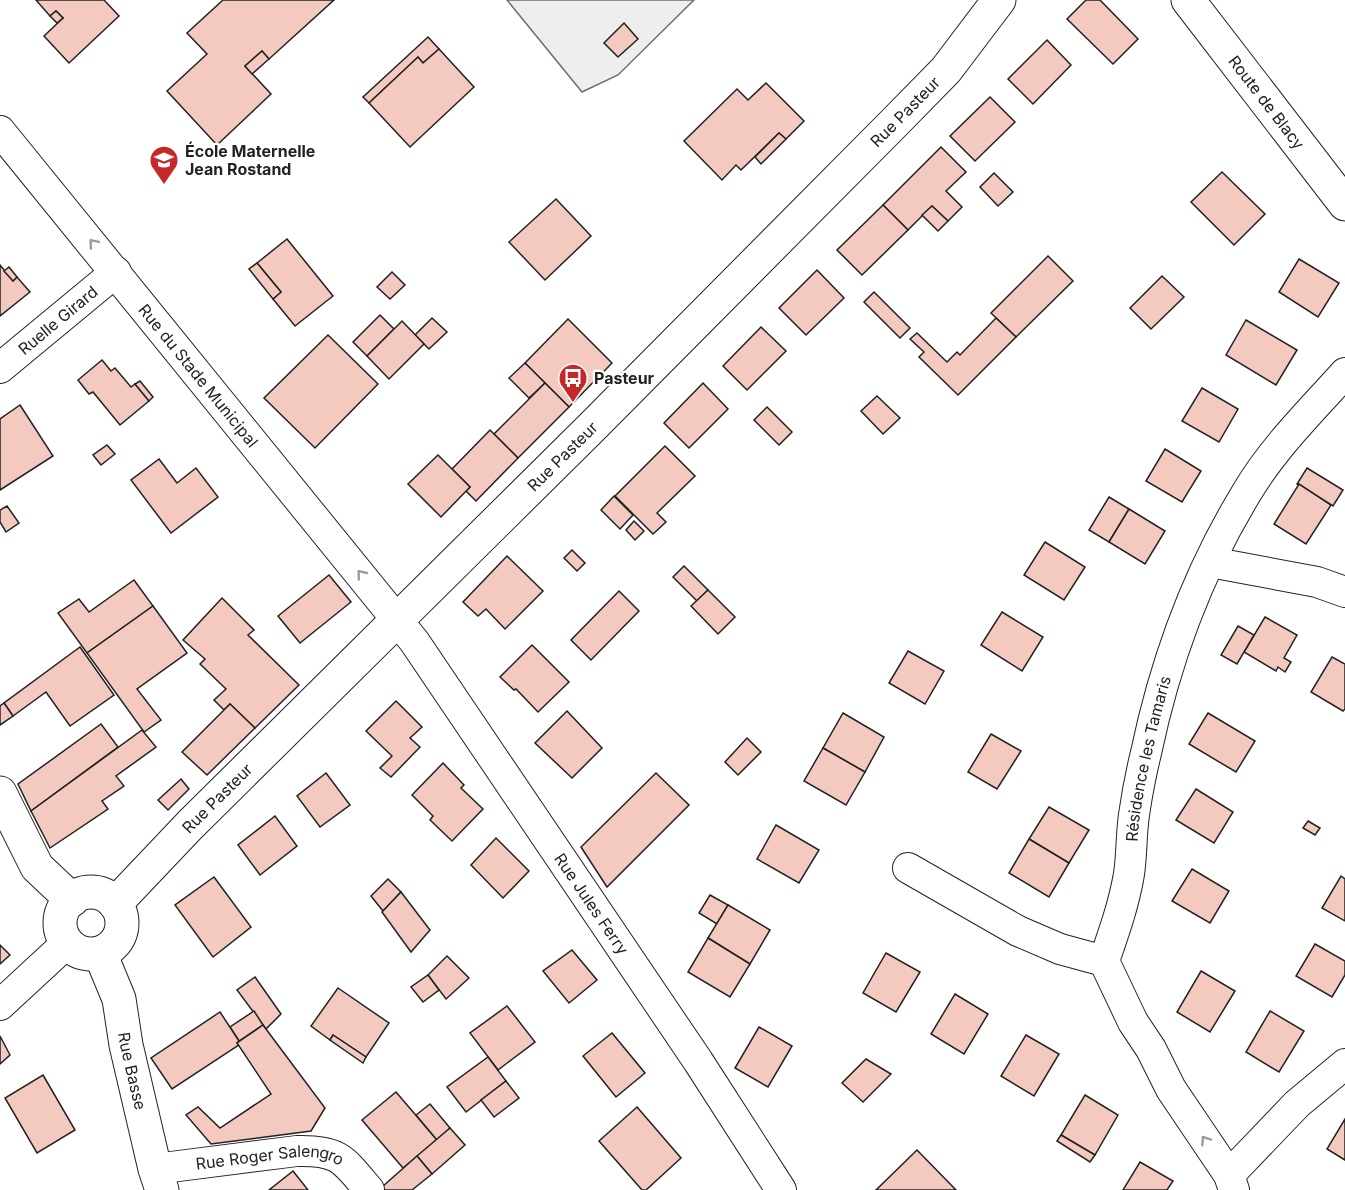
<svg xmlns="http://www.w3.org/2000/svg" width="1345" height="1190" font-family="Inter,sans-serif">
	<rect width="100%" height="100%" fill="#fff"/>
	<path fill="#eee" stroke="#6f6f6f" stroke-width="1.5" d="M507,0H694L618,75L582,92Z"/>
	<g fill="#f3c9c0" stroke="#222" stroke-width="1.5">
		<path d="M36,0H104L119,16L69,63L44,36L63,18L56,11L50,16Z"/>
		<path d="M223,0H334L269,59L262,51L245,66L271,94L217,145L167,91L207,54L187,33Z"/>
		<path d="M1086,0H1100L1138,39L1113,64L1067,19Z"/>
		<path d="M56,11L63,18L57,23L50,16Z"/>
		<path d="M624,23L638,39L618,57L604,43Z"/>
		<path d="M428,37L439,49L423,63L418,57L369,103L363,97Z"/>
		<path d="M1047,40L1071,65L1033,104L1008,79Z"/>
		<path d="M439,49L474,87L410,147L369,103L418,57L423,63Z"/>
		<path d="M262,51L269,59L252,74L245,66Z"/>
		<path d="M766,83L804,121L786,139L779,133L741,170L736,165L722,180L684,141L737,89L748,100Z"/>
		<path d="M990,97L1015,122L975,161L950,136Z"/>
		<path d="M779,133L786,139L761,164L755,157Z"/>
		<path d="M941,147L966,172L946,191L962,207L948,221L932,206L908,230L883,205Z"/>
		<path d="M1222,172L1265,214L1234,245L1191,202Z"/>
		<path d="M994,173L1013,192L998,206L980,187Z"/>
		<path d="M556,199L591,236L545,280L509,242Z"/>
		<path d="M883,205L908,230L862,275L837,250Z"/>
		<path d="M932,206L948,221L938,231L922,215Z"/>
		<path d="M287,239L333,296L295,326L273,299L281,292L257,263Z"/>
		<path d="M1048,256L1073,281L1016,337L991,313Z"/>
		<path d="M1299,259L1339,283L1318,317L1279,292Z"/>
		<path d="M257,263L281,292L273,299L249,269Z"/>
		<path d="M0,265L13,281L17,277L30,292L0,316Z"/>
		<path d="M9,267L17,277L13,281L4,271Z"/>
		<path d="M817,270L844,298L806,335L779,308Z"/>
		<path d="M392,272L405,285L390,299L377,287Z"/>
		<path d="M1162,276L1184,297L1151,329L1130,308Z"/>
		<path d="M874,292L910,328L900,338L864,302Z"/>
		<path d="M380,315L394,329L367,356L353,342Z"/>
		<path d="M432,318L447,332L429,349L415,335Z"/>
		<path d="M996,318L1016,337L958,395L919,357L924,352L910,339L917,333L947,362L957,352L960,355Z"/>
		<path d="M568,319L612,363L569,407L525,363Z"/>
		<path d="M1246,320L1297,350L1276,385L1226,355Z"/>
		<path d="M402,321L424,344L389,379L367,356Z"/>
		<path d="M761,327L786,351L747,390L723,366Z"/>
		<path d="M328,335L378,384L315,448L264,398Z"/>
		<path d="M102,360L111,371L115,368L131,387L135,384L149,401L120,425L93,392L89,394L78,380Z"/>
		<path d="M525,363L545,383L529,398L509,378Z"/>
		<path d="M140,381L153,397L149,401L135,384Z"/>
		<path d="M545,383L569,407L518,458L494,434Z"/>
		<path d="M703,383L728,409L689,448L664,423Z"/>
		<path d="M1202,388L1238,409L1219,442L1182,421Z"/>
		<path d="M877,396L900,418L883,434L861,411Z"/>
		<path d="M20,405L53,456L0,490V419Z"/>
		<path d="M767,407L792,432L779,445L754,420Z"/>
		<path d="M490,430L518,458L476,501L466,491L470,487L452,469Z"/>
		<path d="M107,445L115,454L101,465L93,455Z"/>
		<path d="M665,446L695,476L657,513L666,522L653,534L615,496Z"/>
		<path d="M1165,449L1201,471L1182,502L1146,481Z"/>
		<path d="M438,455L470,487L441,517L408,484Z"/>
		<path d="M159,459L177,483L196,468L218,497L171,533L131,480Z"/>
		<path d="M1307,468L1343,490L1333,506L1297,484Z"/>
		<path d="M1299,484L1331,505L1306,544L1274,524Z"/>
		<path d="M614,496L633,515L620,529L601,510Z"/>
		<path d="M1109,497L1129,509L1109,542L1089,530Z"/>
		<path d="M7,506L19,523L6,532L0,522V510Z"/>
		<path d="M1129,509L1165,531L1145,564L1109,542Z"/>
		<path d="M634,521L644,531L635,540L626,530Z"/>
		<path d="M1045,542L1085,567L1064,600L1024,575Z"/>
		<path d="M572,550L585,563L577,571L564,558Z"/>
		<path d="M507,556L543,591L505,629L486,609L478,616L463,602Z"/>
		<path d="M684,566L708,590L697,601L673,577Z"/>
		<path d="M329,575L351,602L300,643L278,616Z"/>
		<path d="M134,580L153,606L87,653L58,613L79,599L89,612Z"/>
		<path d="M708,590L735,617L718,634L691,606Z"/>
		<path d="M619,591L639,611L591,660L571,640Z"/>
		<path d="M222,598L254,630L248,635L299,685L255,728L230,704L224,710L214,700L226,689L200,664L205,659L183,640Z"/>
		<path d="M153,606L187,653L137,689L161,720L144,732L87,653Z"/>
		<path d="M1002,612L1043,637L1022,671L981,645Z"/>
		<path d="M1265,617L1297,635L1284,658L1291,662L1285,672L1278,667L1276,671L1244,652Z"/>
		<path d="M1238,626L1254,635L1237,664L1221,655Z"/>
		<path d="M532,645L569,682L538,712L516,689L514,690L500,677Z"/>
		<path d="M80,647L114,695L70,726L46,692L13,716L4,703Z"/>
		<path d="M908,651L944,671L925,704L889,683Z"/>
		<path d="M1332,657L1345,664V709L1343,711L1311,692Z"/>
		<path d="M396,701L422,727L410,738L420,747L391,777L380,768L392,756L366,731Z"/>
		<path d="M4,703L13,716L0,725V706Z"/>
		<path d="M230,704L255,728L207,775L182,752Z"/>
		<path d="M567,711L602,748L572,778L535,743Z"/>
		<path d="M843,713L884,737L865,772L823,748Z"/>
		<path d="M1208,713L1255,741L1236,772L1189,744Z"/>
		<path d="M101,724L118,747L31,811L18,784Z"/>
		<path d="M142,730L156,747L116,776L124,786L102,801L108,809L50,848L31,811Z"/>
		<path d="M991,734L1021,751L997,789L968,772Z"/>
		<path d="M747,738L761,752L738,775L725,762Z"/>
		<path d="M823,748L865,772L846,805L804,781Z"/>
		<path d="M443,763L464,785L461,788L483,809L452,841L430,820L433,816L412,795Z"/>
		<path d="M326,773L350,805L320,827L297,796Z"/>
		<path d="M656,773L689,805L607,887L581,847Z"/>
		<path d="M181,779L189,789L168,810L158,800Z"/>
		<path d="M1196,789L1233,812L1214,843L1176,820Z"/>
		<path d="M1049,807L1089,830L1069,863L1029,839Z"/>
		<path d="M275,816L297,846L260,875L238,845Z"/>
		<path d="M1308,821L1320,828L1315,835L1303,828Z"/>
		<path d="M776,825L819,850L799,883L757,859Z"/>
		<path d="M496,838L529,871L503,898L471,865Z"/>
		<path d="M1029,839L1069,863L1049,897L1009,873Z"/>
		<path d="M1192,869L1229,891L1210,923L1172,901Z"/>
		<path d="M1341,876L1345,879V921L1322,908Z"/>
		<path d="M214,877L251,927L213,957L175,905Z"/>
		<path d="M388,879L401,892L383,911L371,896Z"/>
		<path d="M401,892L430,930L411,952L382,912Z"/>
		<path d="M710,895L728,905L717,924L699,913Z"/>
		<path d="M728,905L770,930L750,964L708,938Z"/>
		<path d="M708,938L750,964L730,997L688,972Z"/>
		<path d="M1315,944L1345,961V975L1332,997L1296,976Z"/>
		<path d="M0,945L10,955L0,964Z"/>
		<path d="M572,950L597,980L569,1003L543,971Z"/>
		<path d="M886,953L920,972L896,1012L863,993Z"/>
		<path d="M447,956L469,978L446,999L428,975Z"/>
		<path d="M1201,971L1235,991L1210,1032L1177,1012Z"/>
		<path d="M428,975L439,990L423,1002L411,987Z"/>
		<path d="M255,977L281,1014L266,1029L237,990Z"/>
		<path d="M338,988L389,1023L366,1057L333,1035L330,1040L311,1026Z"/>
		<path d="M955,994L988,1014L964,1054L931,1034Z"/>
		<path d="M507,1006L535,1042L498,1070L470,1033Z"/>
		<path d="M254,1011L263,1025L239,1041L230,1027Z"/>
		<path d="M1270,1011L1304,1031L1279,1072L1246,1052Z"/>
		<path d="M220,1012L239,1041L237,1043L239,1045L172,1089L151,1058Z"/>
		<path d="M263,1025L325,1108L311,1131L211,1144L186,1115L198,1107L220,1128L271,1094L237,1043Z"/>
		<path d="M759,1027L792,1046L768,1087L735,1068Z"/>
		<path d="M612,1033L645,1073L616,1097L583,1056Z"/>
		<path d="M333,1035L366,1057L363,1063L330,1040Z"/>
		<path d="M1026,1035L1059,1054L1034,1096L1001,1076Z"/>
		<path d="M0,1036L10,1055L0,1064Z"/>
		<path d="M488,1057L506,1081L466,1112L447,1087Z"/>
		<path d="M866,1059L891,1074L863,1102L842,1083Z"/>
		<path d="M43,1075L75,1130L37,1153L5,1098Z"/>
		<path d="M506,1081L519,1098L494,1117L481,1100Z"/>
		<path d="M396,1092L437,1140L403,1168L362,1120Z"/>
		<path d="M1085,1095L1118,1115L1095,1155L1061,1135Z"/>
		<path d="M430,1104L450,1128L437,1140L416,1115Z"/>
		<path d="M637,1107L681,1158L646,1190H642L599,1141Z"/>
		<path d="M1345,1119V1160L1327,1149Z"/>
		<path d="M450,1128L465,1145L432,1174L417,1156Z"/>
		<path d="M1061,1135L1095,1155L1090,1162L1057,1141Z"/>
		<path d="M917,1150L956,1190H876Z"/>
		<path d="M417,1156L432,1174L412,1190H385L382,1187Z"/>
		<path d="M1140,1162L1173,1181L1167,1190H1123Z"/>
		<path d="M293,1171L308,1190H269Z"/>
	</g>
	<g fill="none" stroke-linecap="round" stroke-linejoin="round">
		<g stroke="#222" stroke-width="32">
			<g id="street">
				<path id="s1" d="M0,131L414,641L698,1061L781,1190"/>
				<path id="s2" d="M0,368L116,272"/>
				<path d="M1210,562L1317,582L1345,592"/>
				<path d="M908,868L1018,931L1060,949L1104,961"/>
				<path d="M0,1005L67,943"/>
				<path id="s3" d="M155,1169L297,1151C339,1150 343,1159 369,1190"/>
				<path d="M1229,1175L1297,1104L1345,1064"/>
				<path id="s4" d="M1234,1190L1229,1175L1171,1089L1151,1049L1133,1022L1104,961C1114,932 1124,904 1129,874C1132,854 1131,835 1134,815C1137,794 1141,773 1146,753C1165,662 1198,572 1247,492C1273,448 1311,411 1345,373"/>
			</g>
		</g>
		<g stroke="#222" stroke-width="35">
			<g id="secondary">
				<path id="s5" d="M1188,0L1345,204"/>
				<path d="M0,793L37,867L72,900"/>
				<circle cx="91" cy="923" r="31"/>
				<path id="s6" d="M115,904L190,825L592,427L894,123L946,70L999,0"/>
				<path id="s7" d="M100,953L119,999L126,1045L155,1169L162,1190"/>
			</g>
		</g>
		<use href="#street" stroke="#fff" stroke-width="30"/>
		<use href="#secondary" stroke="#fff" stroke-width="33"/>
	</g>
	<defs><path id="oneway-chevron" d="M-2-3.5L2.5 0L-2 3.5" fill="none" stroke-width="1.6" stroke-linecap="round" stroke-linejoin="round" transform="scale(1.5)"/></defs>
	<g stroke="#9c9c9c">
		<use href="#oneway-chevron" transform="translate(93 243) rotate(-130)"/>
		<use href="#oneway-chevron" transform="translate(361 574) rotate(-129)"/>
		<use href="#oneway-chevron" transform="translate(1205 1140) rotate(-124)"/>
	</g>
	<defs>
		<g id="school-pin" transform="scale(1.5)"><path d="M0 17L-7.5 6A9.5 9.5 0 1 1 7.5 6Z" fill="#c62828" stroke="#fff"/><path d="M0-5L7-2L0 1L-7-2ZM-4 1L0 2.5L4 1V4Q0 6-4 4Z" fill="#fff"/></g>
		<g id="bus-pin" transform="scale(1.5)"><path d="M0 17L-7.5 6A9.5 9.5 0 1 1 7.5 6Z" fill="#c62828" stroke="#fff"/><path d="M-5-6H5V4H4V6H2V4H-2V6H-4V4H-5ZM-3.5-4V0h7V-4ZM-3.5 1.2v1.5H-2V1.2ZM2 1.2v1.5H3.5V1.2Z" fill="#fff"/></g>
	</defs>
	<g fill-rule="evenodd">
		<use href="#school-pin" x="164" y="160"/>
		<use href="#bus-pin" x="573" y="378"/>
	</g>
	<g text-anchor="middle" dominant-baseline="central" stroke-width="4.5" stroke-linejoin="round" paint-order="stroke">
		<g font-size="16" fill="#222" stroke="#fff">
			<text stroke="none"><textPath href="#s5" startOffset="129">Route de Blacy</textPath></text>
			<text stroke="none"><textPath href="#s6" startOffset="1119">Rue Pasteur</textPath></text>
			<text stroke="none"><textPath href="#s2" startOffset="75">Ruelle Girard</textPath></text>
			<text stroke="none"><textPath href="#s1" startOffset="315">Rue du Stade Municipal</textPath></text>
			<text stroke="none"><textPath href="#s6" startOffset="633">Rue Pasteur</textPath></text>
			<text stroke="none"><textPath href="#s4" startOffset="472">Résidence les Tamaris</textPath></text>
			<text stroke="none"><textPath href="#s6" startOffset="147">Rue Pasteur</textPath></text>
			<text stroke="none"><textPath href="#s1" startOffset="974">Rue Jules Ferry</textPath></text>
			<text stroke="none"><textPath href="#s7" startOffset="123">Rue Basse</textPath></text>
			<text stroke="none"><textPath href="#s3" startOffset="116">Rue Roger Salengro</textPath></text>
		</g>
		<g font-size="16" font-weight="bold" fill="#222" stroke="#fff" text-anchor="start">
			<text x="185" y="151">École Maternelle<tspan x="185" dy="18">Jean Rostand</tspan></text>
			<text x="594" y="378">Pasteur</text>
		</g>
	</g>
</svg>
